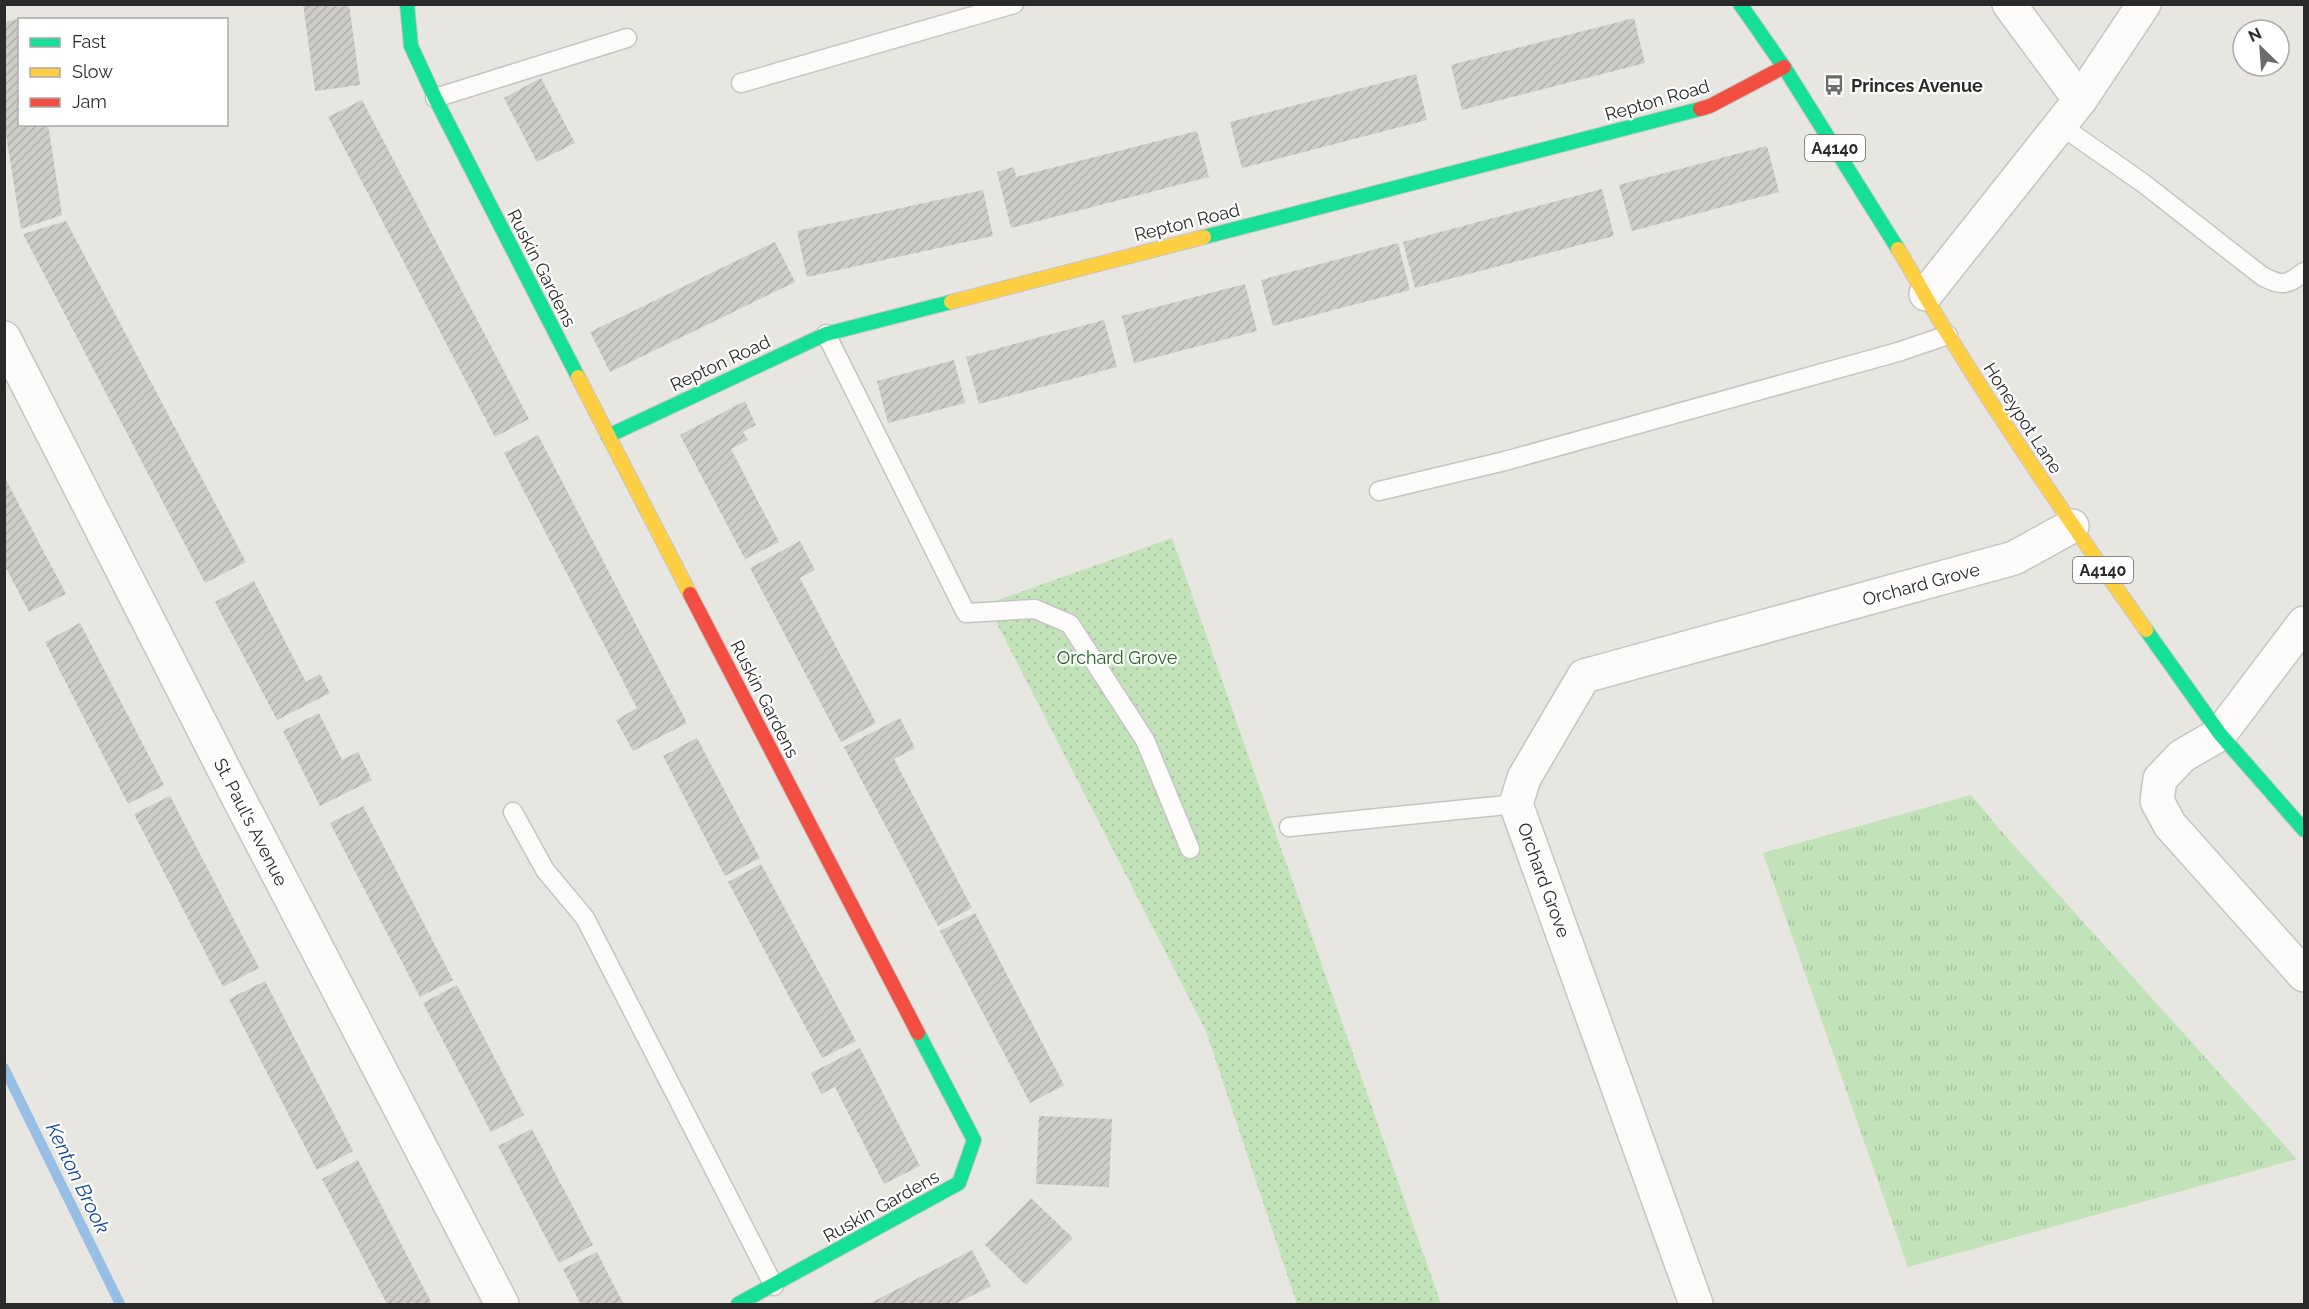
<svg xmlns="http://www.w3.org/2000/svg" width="2309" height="1309" font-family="Raleway,sans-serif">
	<defs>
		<pattern id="park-tufts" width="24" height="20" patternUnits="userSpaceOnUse" patternTransform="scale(1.5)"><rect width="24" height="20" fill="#c2e3ba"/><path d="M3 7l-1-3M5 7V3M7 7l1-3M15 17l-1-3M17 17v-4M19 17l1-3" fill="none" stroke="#a7c3a0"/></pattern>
		<pattern id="garden-dots" width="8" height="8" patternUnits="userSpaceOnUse" patternTransform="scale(1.5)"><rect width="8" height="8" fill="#c2e3ba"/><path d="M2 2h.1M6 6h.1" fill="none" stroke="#a7c3a0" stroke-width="1.8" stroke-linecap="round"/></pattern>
		<pattern id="building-hatch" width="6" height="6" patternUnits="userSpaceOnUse" patternTransform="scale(1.5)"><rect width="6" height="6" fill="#cdccc7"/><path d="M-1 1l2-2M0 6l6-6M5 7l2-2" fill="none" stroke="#b0afab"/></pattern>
	</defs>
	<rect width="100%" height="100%" fill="#e8e6e0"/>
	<path fill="url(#park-tufts)" d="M1971,795L2002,832L2297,1159L1908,1267L1763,853Z"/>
	<path fill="url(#garden-dots)" d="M1172,538L1441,1304H1297L1206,1031L987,604Z"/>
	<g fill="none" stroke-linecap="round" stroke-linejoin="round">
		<path stroke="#97bfe6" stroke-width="10" d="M4,1068L120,1304"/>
	</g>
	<g fill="url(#building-hatch)">
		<path d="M303,4H349L360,85L315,91Z"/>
		<path d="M1634,18L1645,63L1462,110L1451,65Z"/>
		<path d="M20,19V124H48L62,215L21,229L4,122V22Z"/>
		<path d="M1416,74L1427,120L1242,168L1230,122Z"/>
		<path d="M541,78L575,143L537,162L504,98Z"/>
		<path d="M362,100L529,419L495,437L328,117Z"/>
		<path d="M1197,131L1209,177L1011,228L997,172L1014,167L1016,177Z"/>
		<path d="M1767,146L1779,192L1632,231L1619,185Z"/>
		<path d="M1602,189L1614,236L1415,288L1403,242Z"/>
		<path d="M983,190L993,236L807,277L797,231Z"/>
		<path d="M66,221L246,562L205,583L23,234Z"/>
		<path d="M775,242L795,282L610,372L590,332Z"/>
		<path d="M1398,243L1410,290L1273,326L1261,280Z"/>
		<path d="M1245,284L1257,331L1134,363L1122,316Z"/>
		<path d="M1104,320L1117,367L979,404L966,357Z"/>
		<path d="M954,360L965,403L888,423L877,381Z"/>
		<path d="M745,401L756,425L743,432L748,440L731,449L779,542L745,559L680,435Z"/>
		<path d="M538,435L687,723L633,751L616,720L637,708L504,453Z"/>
		<path d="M4,476L66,594L29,612L4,564Z"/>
		<path d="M800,541L815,570L800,578L876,723L841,742L750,568Z"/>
		<path d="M254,581L306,682L320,674L330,693L277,720L215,602Z"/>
		<path d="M80,623L164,785L128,804L45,642Z"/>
		<path d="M319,713L342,760L358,752L372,780L320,806L283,731Z"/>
		<path d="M900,718L915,748L894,759L972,908L938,926L844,747Z"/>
		<path d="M697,738L760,858L725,876L663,756Z"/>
		<path d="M170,796L259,968L223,987L134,814Z"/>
		<path d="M363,806L453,980L420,997L330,823Z"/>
		<path d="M761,864L856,1041L822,1058L728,882Z"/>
		<path d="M975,913L1064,1085L1030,1103L940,931Z"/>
		<path d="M265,981L353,1151L317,1170L229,999Z"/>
		<path d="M457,985L524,1115L491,1132L423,1003Z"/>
		<path d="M860,1048L920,1166L884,1184L835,1087L821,1094L811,1073Z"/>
		<path d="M1039,1116L1112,1119L1109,1187L1036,1184Z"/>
		<path d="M532,1129L593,1245L559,1263L498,1146Z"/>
		<path d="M358,1160L432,1304H387L322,1179Z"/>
		<path d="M1031,1198L1073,1238L1026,1285L985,1245Z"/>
		<path d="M972,1250L991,1286L955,1304H869Z"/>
		<path d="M597,1252L612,1282L624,1304H581L578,1299L563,1269Z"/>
	</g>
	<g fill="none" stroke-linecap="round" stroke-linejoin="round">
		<g stroke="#c6c5c5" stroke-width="21">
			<g id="lane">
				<path d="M741,83L1014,4"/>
				<path d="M435,98L627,38"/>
				<path d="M2060,125L2143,183L2262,276C2282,287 2287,285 2304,272"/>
				<path d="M826,334L966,613L1035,609L1070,624L1145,740L1190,849"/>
				<path d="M1379,491L1505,461L1898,352L1948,335"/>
				<path d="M513,812L545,870L585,918L774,1286"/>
				<path d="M1289,827L1516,804"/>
			</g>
		</g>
		<g stroke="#c6c5c5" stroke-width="36">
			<g id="street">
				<path d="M2009,4L2080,100"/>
				<path d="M1926,294L2080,100L2144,4"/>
				<path d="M4,338L236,793L502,1304"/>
				<path d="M2304,623L2220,734L2182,756L2160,779L2157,801L2170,825L2304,975"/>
				<path d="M1696,1304L1516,804L1524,778L1584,676L2014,558L2072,526"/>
			</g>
		</g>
		<g stroke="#c6c5c5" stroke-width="16">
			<g id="fast">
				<path d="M407,4L411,46L435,98L578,377"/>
				<path d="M1740,4L1784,67L1898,249"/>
				<path d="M1204,237L1700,109"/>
				<path d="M608,436L826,334L951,302"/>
				<path d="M2146,630L2220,734L2304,830"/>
				<path d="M738,1304L959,1183L974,1140L918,1033"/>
			</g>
		</g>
		<g stroke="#c6c5c5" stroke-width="16">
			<g id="slow">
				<path d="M1898,249C1916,278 1931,308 1949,336C2011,437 2078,534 2146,630"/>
				<path d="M951,302L1204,237"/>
				<path d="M578,377L690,594"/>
			</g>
		</g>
		<g stroke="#c6c5c5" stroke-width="16">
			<g id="jam">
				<path d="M1700,109L1710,106L1784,67"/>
				<path d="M690,594L918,1033"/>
			</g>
		</g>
		<use href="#lane" stroke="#fcfbfa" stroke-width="18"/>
		<use href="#street" stroke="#fcfbfa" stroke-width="33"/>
		<use href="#fast" stroke="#16e098" stroke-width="14"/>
		<use href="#slow" stroke="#ffcf43" stroke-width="14"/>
		<use href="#jam" stroke="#f24e42" stroke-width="14"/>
	</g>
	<defs>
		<g id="bus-bare" transform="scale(1.62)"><path d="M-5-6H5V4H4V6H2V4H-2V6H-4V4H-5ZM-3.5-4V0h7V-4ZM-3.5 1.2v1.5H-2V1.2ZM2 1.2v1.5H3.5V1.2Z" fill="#6c6c6a" stroke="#fff" stroke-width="2.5" paint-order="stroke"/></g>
	</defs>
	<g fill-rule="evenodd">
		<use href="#bus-bare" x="1834" y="85"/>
	</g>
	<g text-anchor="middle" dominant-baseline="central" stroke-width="4.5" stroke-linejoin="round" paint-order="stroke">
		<g fill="#fff" stroke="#6a6a6a" stroke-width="1.5">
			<rect x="1805" y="135" width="60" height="26" rx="4.5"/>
			<rect x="2073" y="557" width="60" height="26" rx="4.5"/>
		</g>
		<g font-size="16" font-weight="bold" fill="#2a2a2a">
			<text x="1835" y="148">A4140</text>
			<text x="2103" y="570">A4140</text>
		</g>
		<g font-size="18" font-weight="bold" fill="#2a2a2a" stroke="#fff" text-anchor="start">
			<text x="1851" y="85">Princes Avenue</text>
		</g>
		<g font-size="18" fill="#2a2a2a" stroke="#fff">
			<text transform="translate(1657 100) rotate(-16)">Repton Road</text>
			<text transform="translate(1187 222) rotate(-14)">Repton Road</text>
			<text transform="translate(542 268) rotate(63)">Ruskin Gardens</text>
			<text transform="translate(720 363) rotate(-25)">Repton Road</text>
			<text transform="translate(2023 418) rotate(57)">Honeypot Lane</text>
			<text transform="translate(1921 584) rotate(-15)">Orchard Grove</text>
			<text transform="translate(765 699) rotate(63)">Ruskin Gardens</text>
			<text transform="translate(251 822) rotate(63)">St. Paul's Avenue</text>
			<text transform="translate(1544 880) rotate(70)">Orchard Grove</text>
			<text transform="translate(881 1206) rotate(-29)">Ruskin Gardens</text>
		</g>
		<g font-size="18" fill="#1d641f" stroke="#fff">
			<text x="1117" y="657">Orchard Grove</text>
		</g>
		<g font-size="20" font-style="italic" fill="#134995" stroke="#fff">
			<text transform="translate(78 1178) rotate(64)">Kenton Brook</text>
		</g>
	</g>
	<rect width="2309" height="1309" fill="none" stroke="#2a2a2a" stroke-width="12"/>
	<rect x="18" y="18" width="210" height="108" fill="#ffffff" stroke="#aaaaaa" stroke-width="1.5"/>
	<rect x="30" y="38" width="30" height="9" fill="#16e098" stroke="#aaaaaa" stroke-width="1.5"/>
	<text x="72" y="48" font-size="18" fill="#2a2a2a">Fast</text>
	<rect x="30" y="68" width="30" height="9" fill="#ffcf43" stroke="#aaaaaa" stroke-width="1.5"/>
	<text x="72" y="78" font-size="18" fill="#2a2a2a">Slow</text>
	<rect x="30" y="98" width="30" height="9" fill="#f24e42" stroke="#aaaaaa" stroke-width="1.5"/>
	<text x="72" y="108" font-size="18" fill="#2a2a2a">Jam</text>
	<g transform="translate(2261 48) rotate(335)"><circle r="28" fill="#ffffff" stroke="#aaaaaa" stroke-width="1.5"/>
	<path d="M0-4.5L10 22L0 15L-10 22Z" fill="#6c6c6a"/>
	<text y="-9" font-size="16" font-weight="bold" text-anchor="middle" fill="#2a2a2a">N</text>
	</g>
</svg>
